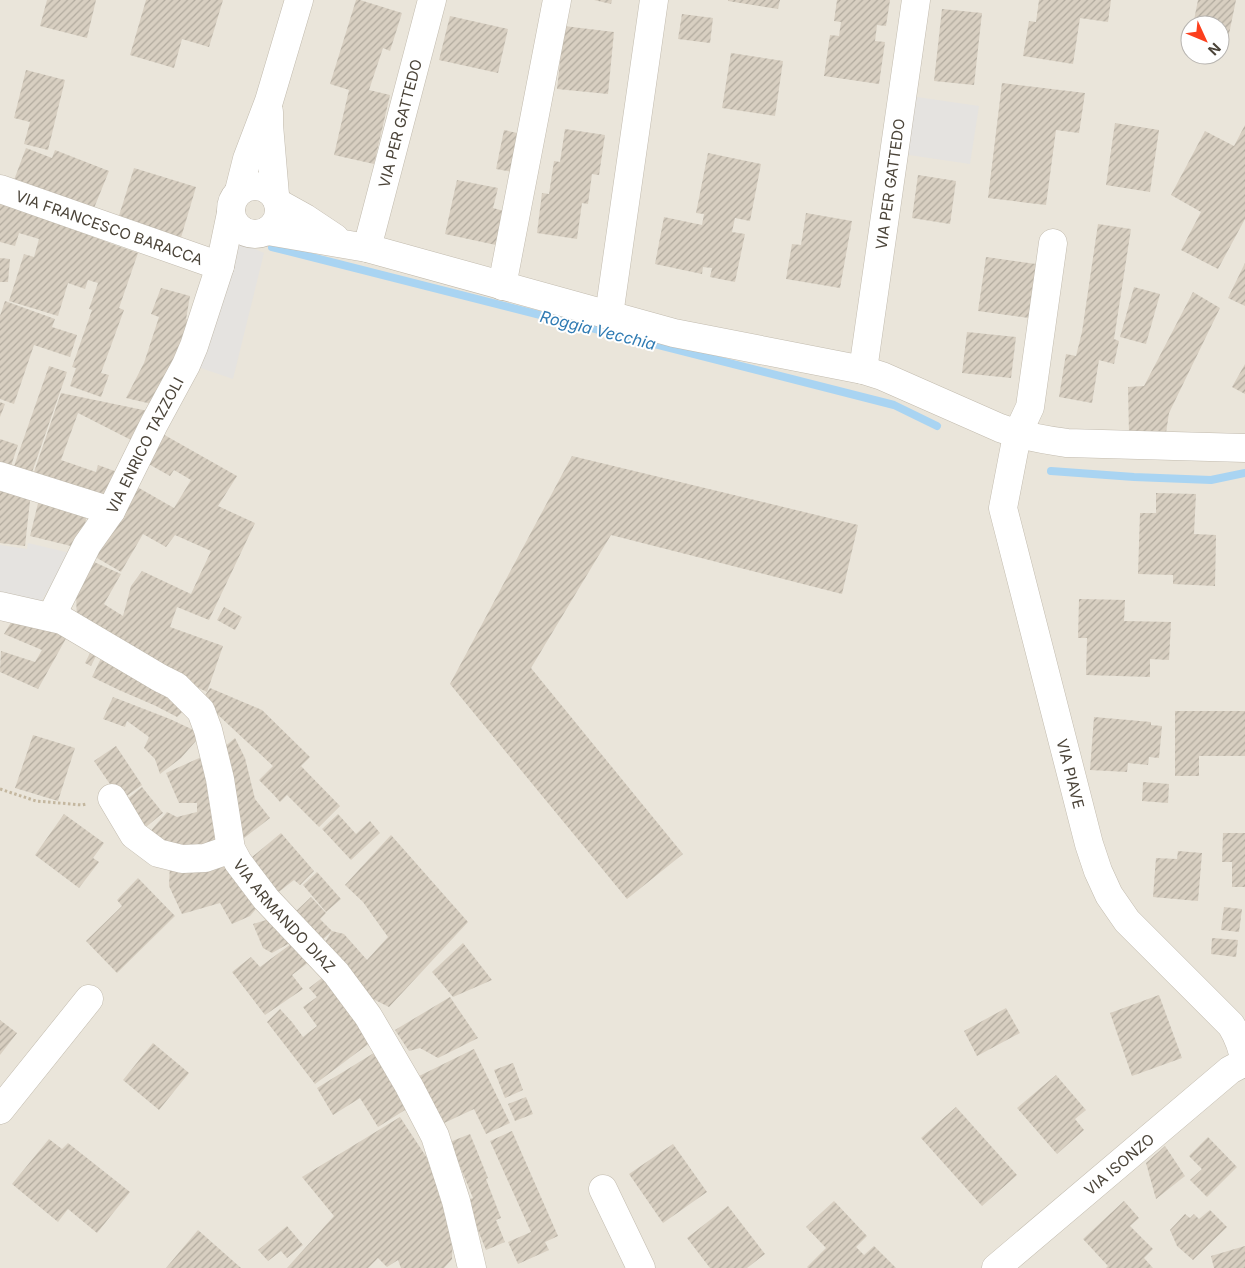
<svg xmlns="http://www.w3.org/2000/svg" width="1245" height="1268" font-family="Inter,sans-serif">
	<defs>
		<pattern id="building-hatch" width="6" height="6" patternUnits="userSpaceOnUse" patternTransform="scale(1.25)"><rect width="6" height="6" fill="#d8cfc1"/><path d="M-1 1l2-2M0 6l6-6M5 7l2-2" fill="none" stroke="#b1aa9e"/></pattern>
	</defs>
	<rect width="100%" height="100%" fill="#f6f3ec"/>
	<path fill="#eae5da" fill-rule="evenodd" d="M0,0H1245V1268H0ZM1190,25H1220V55H1190Z"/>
	<g fill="#e5e3e0">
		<path d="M910,96L979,106L970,164L902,154Z"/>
		<path d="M242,243L264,253L233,379L192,365L230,247Z"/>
		<path d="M28,543L70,553L37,609L0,601V545L27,549Z"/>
	</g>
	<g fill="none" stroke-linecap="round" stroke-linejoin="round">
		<g stroke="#a9d4f2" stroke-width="8">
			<path d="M272,247L894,405L937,426"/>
			<path d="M1051,471L1134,477L1211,480L1245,473"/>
		</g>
	</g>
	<g fill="url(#building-hatch)">
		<path d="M47,0H96L87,38L40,26Z"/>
		<path d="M146,0H223L209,47L182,39L174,68L130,55Z"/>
		<path d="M356,0H360L402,13L390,51L383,48L369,90L390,95L374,164L334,155L349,90L330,84Z"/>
		<path d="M594,0H612L611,4Z"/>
		<path d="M728,0H780L778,9L728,1Z"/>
		<path d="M837,0H890L886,26L877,25L875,41L885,42L879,84L824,76L830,35L839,36L841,22L834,21Z"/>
		<path d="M1039,0H1111L1108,22L1080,18L1073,64L1023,56L1029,21L1036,22Z"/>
		<path d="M1198,0H1236L1229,34L1220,32V25H1193Z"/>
		<path d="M942,9L982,13L974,85L934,81Z"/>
		<path d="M682,14L713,18L710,43L678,39Z"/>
		<path d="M450,16L508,29L498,73L439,60Z"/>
		<path d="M564,26L614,32L608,94L557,89Z"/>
		<path d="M731,53L783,61L775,116L722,108Z"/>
		<path d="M26,70L65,80L48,150L24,144L30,122L14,118Z"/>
		<path d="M1002,83L1085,93L1079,133L1056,130L1046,205L988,198Z"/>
		<path d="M1115,123L1159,130L1150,192L1106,185Z"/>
		<path d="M1245,125V219L1218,269L1181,250L1201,212L1171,195L1205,131L1234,146Z"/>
		<path d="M565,129L605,135L599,175L592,174L588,204L582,203L577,239L537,233L542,193L549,194L554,161L560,162Z"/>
		<path d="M504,130L526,135L518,173L496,169Z"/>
		<path d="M26,148L52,158L55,150L109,171L90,218L11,188Z"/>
		<path d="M708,153L761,164L750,221L735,218L732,232L745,234L735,282L710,277L712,268L703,267L702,274L655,264L664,217L702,225L704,214L696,213Z"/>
		<path d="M134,168L196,187L180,241L117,222Z"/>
		<path d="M918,175L956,181L950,224L912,218Z"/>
		<path d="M457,180L498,188L493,208L504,211L496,245L445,234Z"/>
		<path d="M0,200L26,209L112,244L138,253L119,308L124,310L101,373L109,375L101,397L70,386L76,368L72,367L92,310L89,309L98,283L88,280L85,289L68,283L58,316L9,301L24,254L34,257L39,239L19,233L15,246L0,242Z"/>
		<path d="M806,213L852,221L840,288L786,279L792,244L801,245Z"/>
		<path d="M1098,224L1131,229L1114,339L1119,341L1114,364L1099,360L1092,403L1059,397L1066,354L1076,356L1082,332Z"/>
		<path d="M986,257L1036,264L1029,318L978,311Z"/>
		<path d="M0,258L10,259L8,282H0Z"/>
		<path d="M1245,263V306L1228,298Z"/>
		<path d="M1134,287L1160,294L1146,344L1120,337Z"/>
		<path d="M161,288L190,296L186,319L190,321L156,405L126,398L144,363L159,317L151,314Z"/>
		<path d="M1193,292L1220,308L1169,413L1166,433L1129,434L1128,387L1144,386Z"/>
		<path d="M5,301L55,319L52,327L77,335L70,357L34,345L14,404L0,399V316Z"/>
		<path d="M967,332L1016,337L1011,378L962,373Z"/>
		<path d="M1245,364V394L1232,387Z"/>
		<path d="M49,366L67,372L30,478L12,472Z"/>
		<path d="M61,393L153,412L137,443L78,413L61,460L96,472L98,465L123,474L114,503L33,475Z"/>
		<path d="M0,402L5,404L0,417Z"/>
		<path d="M161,433L237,476L218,506L255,523L209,620L177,607L170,627L223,646L207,692L180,679L77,623L76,592L94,562L121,574L104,604L123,616L131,586L142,571L191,594L211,551L175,535L166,547L143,534L121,572L92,555L132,484L174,508L191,480L174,470L170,476L145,462Z"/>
		<path d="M0,439L18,445L8,475L0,473Z"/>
		<path d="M572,456L858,525L842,594L611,535L531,668L683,854L627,899L450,684Z"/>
		<path d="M0,489L31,492L25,546L0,543Z"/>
		<path d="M1156,493L1196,494L1194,534L1216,535L1215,586L1173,584V575L1138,574L1140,513H1156Z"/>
		<path d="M40,495L89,507L79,548L30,536Z"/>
		<path d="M1079,599L1125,600L1124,621L1171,622L1169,660L1150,659V677L1086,675L1087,638H1078Z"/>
		<path d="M224,607L242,617L235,630L217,620Z"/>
		<path d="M16,614L69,633L38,689L0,672L1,651L35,662L42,650L4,634Z"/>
		<path d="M92,649L98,652L91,666L85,663Z"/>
		<path d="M103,654L192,703L177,717L156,706L119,690L92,677Z"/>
		<path d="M210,688L262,710L310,757L273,794L259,780L273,766L202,700Z"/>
		<path d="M113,697L170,719L202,734L181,758L160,774L155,759L144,748L149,737L127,721L125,727L103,719Z"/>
		<path d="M1175,711H1245V756H1199V776H1175Z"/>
		<path d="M1094,717L1151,722V725L1162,726L1159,758L1149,757L1148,765L1128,763L1127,772L1090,770Z"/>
		<path d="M33,735L75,748L58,801L15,788Z"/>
		<path d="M235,738L245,758L255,799L270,818L239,842L217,753Z"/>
		<path d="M116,746L142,785L121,800L94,761Z"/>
		<path d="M208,754L225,849L209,854L147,835L167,812L177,817L197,812V803H179L166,773Z"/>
		<path d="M301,766L340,806L319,827L287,795L280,802L273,794Z"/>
		<path d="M1143,782L1169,784L1168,803L1142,801Z"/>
		<path d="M142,787L163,813L141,831L120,805Z"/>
		<path d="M64,814L104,843L93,858L99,862L79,888L35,855Z"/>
		<path d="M338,814L356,834L370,821L380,833L351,860L322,829Z"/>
		<path d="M281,833L314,871L300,885L294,880L271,898L245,863Z"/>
		<path d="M1223,833H1245V887H1232V862H1222Z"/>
		<path d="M391,835L468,922L389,1007L361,993L322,947L332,931L318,944L291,916L311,897L326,913L320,919L332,931L344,934L367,960L388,937L363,902L345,885Z"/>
		<path d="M1178,851L1202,853L1198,901L1153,897L1156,858L1177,859Z"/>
		<path d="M233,860L262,902L250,916L232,924L220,903L182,914L169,886L170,863Z"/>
		<path d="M317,872L341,899L326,912L303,885Z"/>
		<path d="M138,878L175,916L117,973L86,941L122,906L117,900Z"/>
		<path d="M1224,907L1242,909L1239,932L1221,930Z"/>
		<path d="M276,917L297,939L272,953L263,948L253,924Z"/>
		<path d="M299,938L314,958L292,975L303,989L265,1015L232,972L251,957L260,967Z"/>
		<path d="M1212,938L1238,940L1236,957L1211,954Z"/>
		<path d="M463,943L492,980L453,997L432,972Z"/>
		<path d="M331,971L379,1036L315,1084L267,1022L280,1009L292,1022L303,1037L317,1026L303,1007L317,997L309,988Z"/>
		<path d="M1159,995L1182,1058L1132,1076L1110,1013Z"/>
		<path d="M450,997L478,1038L438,1058L420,1048L409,1051L395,1030Z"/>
		<path d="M1006,1008L1020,1033L977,1056L964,1031Z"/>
		<path d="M0,1020L17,1033L0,1055Z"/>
		<path d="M153,1043L189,1073L159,1110L123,1080Z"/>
		<path d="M382,1048L416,1103L378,1127L360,1098L333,1115L317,1088Z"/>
		<path d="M474,1049L510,1123L486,1134L474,1109L442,1124L419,1076Z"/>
		<path d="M513,1063L523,1090L505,1098L494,1070Z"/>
		<path d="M1056,1075L1086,1110L1075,1119L1084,1130L1057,1154L1017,1108Z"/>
		<path d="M526,1097L533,1114L515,1121L508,1104Z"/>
		<path d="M956,1107L1017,1175L982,1206L921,1138Z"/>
		<path d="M400,1117L431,1164L453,1229L452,1259L444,1268H401L398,1260L387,1267L378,1258L368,1268H287L334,1216L302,1177Z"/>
		<path d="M512,1131L558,1236L545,1242L549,1250L518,1264L508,1242L531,1232L490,1141Z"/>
		<path d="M470,1134L488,1178L486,1179L501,1218L496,1220L505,1242L486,1250L466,1201L473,1198L450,1142Z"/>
		<path d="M1208,1137L1237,1167L1207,1197L1190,1180L1202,1169L1189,1156Z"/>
		<path d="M49,1139L62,1149L68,1143L130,1192L97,1233L68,1209L58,1222L12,1184Z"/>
		<path d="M673,1144L707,1192L663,1223L629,1174Z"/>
		<path d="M1165,1146L1185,1176L1156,1199L1146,1163Z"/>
		<path d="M834,1201L867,1236L856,1247L864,1255L874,1246L896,1268H808L807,1267L826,1248L806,1227Z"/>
		<path d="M1124,1201L1139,1218L1130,1226L1153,1249L1144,1258L1153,1268H1106L1108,1266L1083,1239Z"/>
		<path d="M728,1206L765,1254L747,1268H710L687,1238Z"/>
		<path d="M1210,1210L1227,1227L1193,1260L1177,1246L1170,1230L1185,1214L1190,1218L1194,1214L1199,1219Z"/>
		<path d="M287,1226L303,1245L287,1258L281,1251L268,1261L258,1250Z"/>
		<path d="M198,1230L241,1268H166Z"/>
		<path d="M1245,1246V1268H1214L1211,1256Z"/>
	</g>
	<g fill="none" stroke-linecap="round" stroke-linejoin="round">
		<g stroke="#c2bbae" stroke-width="29">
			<g id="minor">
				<path d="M269,112V125L275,195"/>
				<circle cx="255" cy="210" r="24"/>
				<path id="s1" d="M0,189L220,266"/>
				<path d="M239,191L247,159L269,101L299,0"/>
				<path d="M278,203L305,218L335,238"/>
				<path d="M268,231L367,248L674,333L863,370L882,376L1000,428C1022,436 1044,440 1067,443L1245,448"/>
				<path id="s2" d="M1053,243L1030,407L1017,435L1003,508L1089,844L1098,871L1109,895L1127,921L1231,1025C1239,1038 1243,1049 1245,1064"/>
				<path id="s3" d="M367,248L432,0"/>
				<path d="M502,286L557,0"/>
				<path d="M609,315L654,0"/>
				<path id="s4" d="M863,370L916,0"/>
				<path d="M0,476L111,511"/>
				<path id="s5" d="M0,606L62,620L160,678L176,686L201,711L208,730L220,779L231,849L238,862L266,899L336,973L368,1016L409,1086L435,1136L456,1201L472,1268"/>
				<path id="s6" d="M51,617L87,545L111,511L154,424L186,365L194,346L220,266L231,213"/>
				<path d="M112,798L134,835L158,853L182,859L205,858L231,849"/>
				<path d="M0,1110L89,999"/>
				<path d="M603,1189L641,1268"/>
				<path id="s7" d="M996,1268L1230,1070L1245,1062"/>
			</g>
		</g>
		<path stroke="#c4b79f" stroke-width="3" stroke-dasharray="2.5 2.5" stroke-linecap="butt" d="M0,789L36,801L82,805L87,804"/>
		<use href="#minor" stroke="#fff" stroke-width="28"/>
	</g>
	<g text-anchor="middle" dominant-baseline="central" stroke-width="4" stroke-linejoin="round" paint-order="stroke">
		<g font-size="15" fill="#4b4439" stroke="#fff">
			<text stroke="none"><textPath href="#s3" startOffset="129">VIA PER GATTEDO</textPath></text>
			<text stroke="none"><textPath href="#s4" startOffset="188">VIA PER GATTEDO</textPath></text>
			<text stroke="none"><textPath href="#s1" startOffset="116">VIA FRANCESCO BARACCA</textPath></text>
			<text stroke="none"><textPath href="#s6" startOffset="196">VIA ENRICO TAZZOLI</textPath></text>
			<text stroke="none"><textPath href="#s2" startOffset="545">VIA PIAVE</textPath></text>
			<text stroke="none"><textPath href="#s5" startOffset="458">VIA ARMANDO DIAZ</textPath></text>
			<text stroke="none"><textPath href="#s7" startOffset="161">VIA ISONZO</textPath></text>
		</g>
		<g font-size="16" font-style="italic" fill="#2e7ab2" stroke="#fff">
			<text transform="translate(598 330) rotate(14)">Roggia Vecchia</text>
		</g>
	</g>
	<g transform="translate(1205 40) rotate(134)"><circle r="24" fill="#ffffff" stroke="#b7b4b0"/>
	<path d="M0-4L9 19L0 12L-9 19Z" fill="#fc3f1d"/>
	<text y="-8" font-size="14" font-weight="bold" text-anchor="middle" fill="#4b4439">N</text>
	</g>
</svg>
